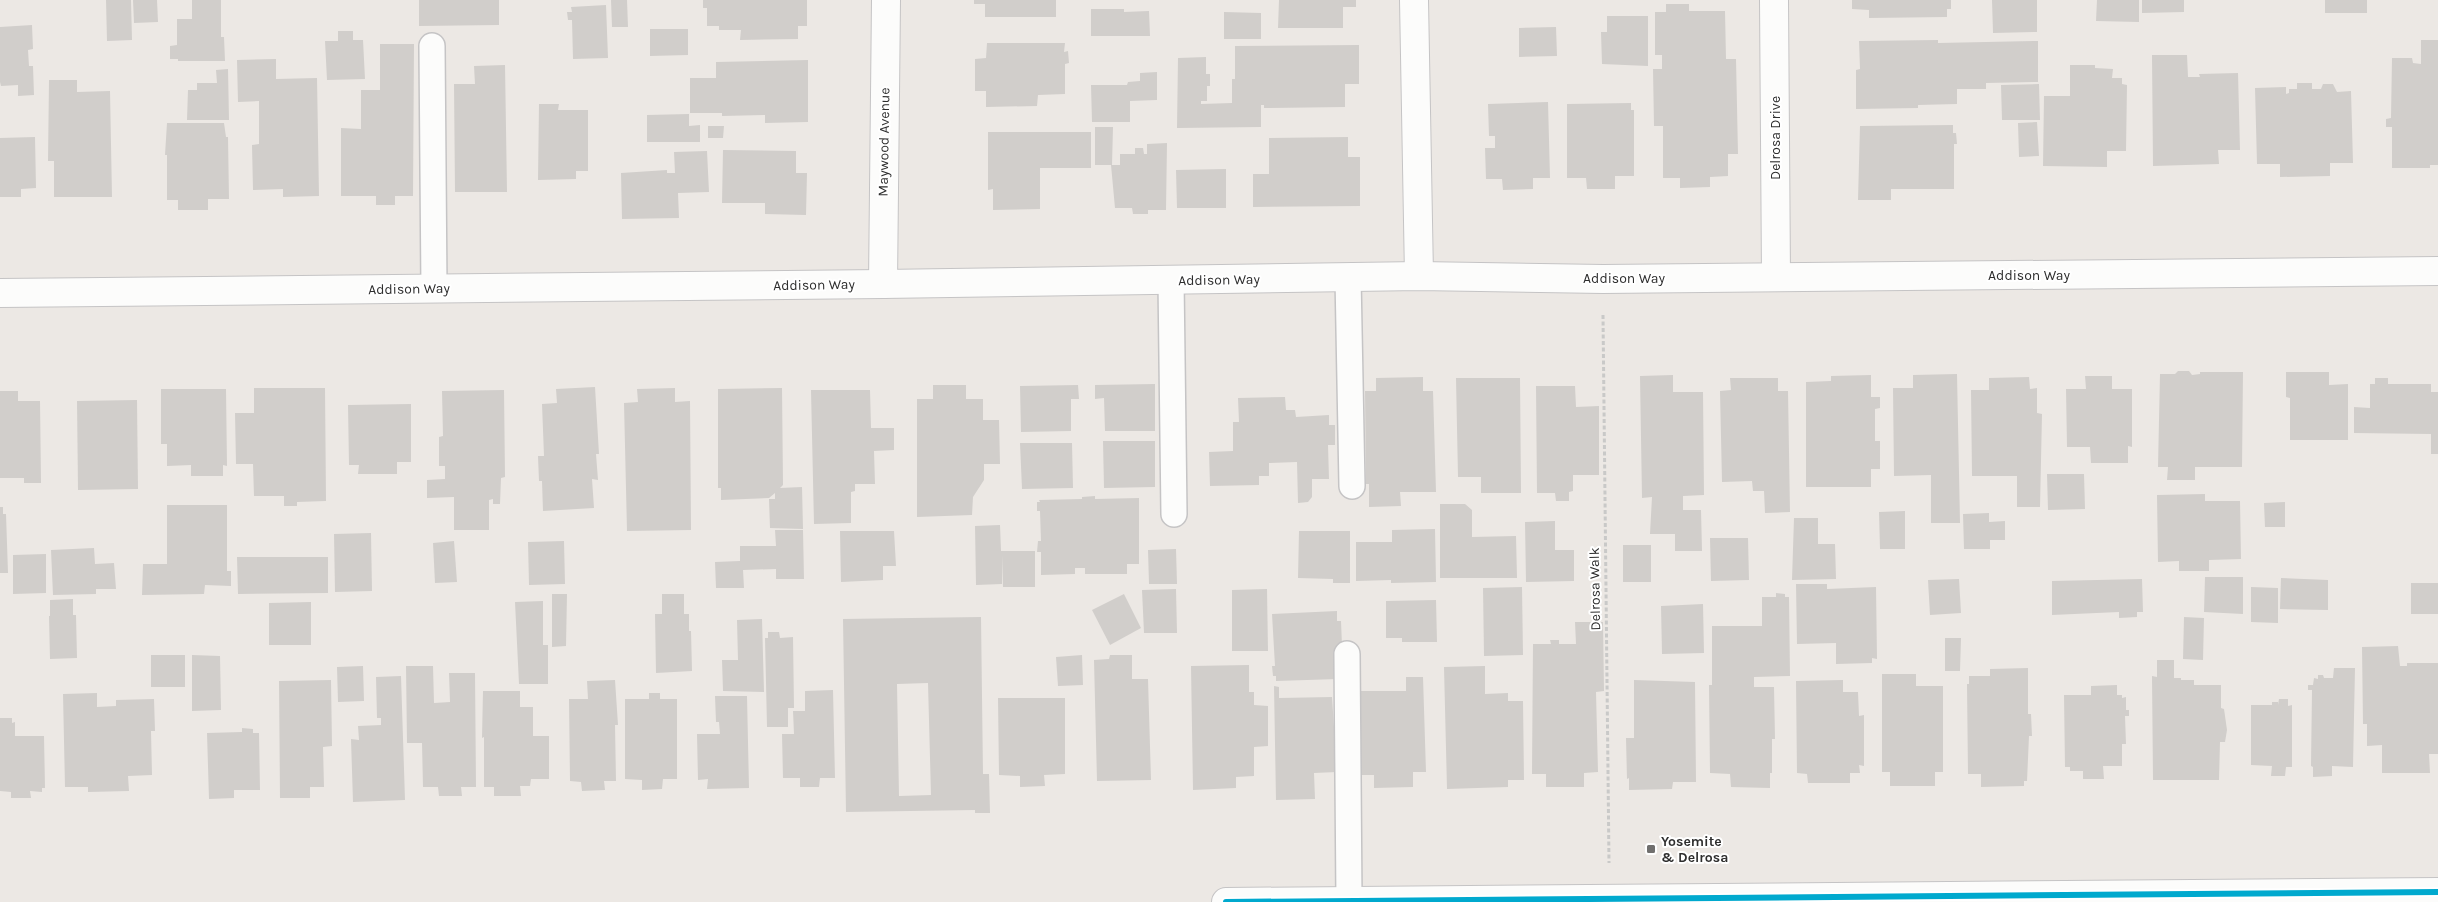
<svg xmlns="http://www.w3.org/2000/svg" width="2438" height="902" font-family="Karla,sans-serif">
	<rect width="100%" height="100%" fill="#ece8e4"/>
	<g fill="#d1cecb" fill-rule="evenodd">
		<path d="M106,0H131L132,40L107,41Z"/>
		<path d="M133,0H157L158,22L134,23Z"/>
		<path d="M192,0H221V37H224L225,61H178V59H170V46L177,45V19H192Z"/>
		<path d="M419,0H499V25L419,26Z"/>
		<path d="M611,0H627L628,27H612Z"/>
		<path d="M703,0H807V26H798V39L740,40L741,30H719V26H707V8H703Z"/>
		<path d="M974,0H1056V17H985V4H974Z"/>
		<path d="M1279,0H1356V7H1343V28H1278Z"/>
		<path d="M1852,0H1951V9H1947V17L1869,18V10L1852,9Z"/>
		<path d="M1992,0H2037V32L1993,33Z"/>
		<path d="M2097,0H2139V22L2096,21Z"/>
		<path d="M2142,0H2184V12L2142,13Z"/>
		<rect x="2325" y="0" width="42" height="13"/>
		<path d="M1666,4H1689V11H1725L1726,59H1736L1738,154H1728V176L1710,177V187L1680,188V178H1663V126H1654L1653,69H1662V55H1655V12H1666Z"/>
		<path d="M606,5L608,58L573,59L572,20H568L567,12H572L571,7Z"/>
		<path d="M1091,9H1124V12L1149,11L1150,36H1091Z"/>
		<path d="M1224,12L1261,13V39H1224Z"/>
		<path d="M1607,16H1648V66L1602,64L1601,32H1607Z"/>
		<path d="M32,25L33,49L28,50L29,66H33L34,95L18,96V85L1,86L0,82V27Z"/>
		<path d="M1556,27L1557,56L1519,57V28Z"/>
		<path d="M650,29H688V55L650,56Z"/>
		<path d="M338,31H353V40H363L365,79L327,80L325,41H338Z"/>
		<path d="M1938,40V43L2038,41V82L1986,83V89H1957V104L1918,105V108L1856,109V70L1860,69L1859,41Z"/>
		<path d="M2421,40H2438V165H2430V168H2392V127H2386V119L2391,118L2392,58H2412L2413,63L2421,64Z"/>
		<path d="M987,43H1065L1064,52L1068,51L1069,63L1065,64V94L1038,95L1037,106L986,107V91H975V59L986,58Z"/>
		<path d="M380,44H414L413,196H395V205H376V196H341V128L361,129V90H380Z"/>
		<path d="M1359,45V84H1345V107L1264,108V105H1261V127L1177,128L1178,58L1206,57V74H1210V86H1207V101H1201V104L1232,103V79H1235V46Z"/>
		<path d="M2152,55H2187L2188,77H2200L2199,74L2238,73L2240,150H2218L2219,164L2153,166Z"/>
		<path d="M276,59V79L317,78L319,196L283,197V189L253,190L252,145L259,144V101L238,102L237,60Z"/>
		<path d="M808,60V122L765,123V115L722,116V113H690V78H716V62Z"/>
		<path d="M505,65L507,192H455L454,84H475L474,66Z"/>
		<path d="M2070,65H2095V68L2113,69L2112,78H2122V84L2127,85L2126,151H2107V167L2043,166L2044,96H2070Z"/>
		<path d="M228,69L229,120H187L188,90H197V83H217L216,70Z"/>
		<path d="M1157,72V100L1130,101V122H1092L1091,85H1127L1128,82L1140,81V73Z"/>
		<path d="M49,80H77V92L110,91L112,197H54V161H48Z"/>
		<path d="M2297,83H2312V89H2321L2323,84H2333L2337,92L2351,91L2353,163H2330V176L2280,177V164H2257L2255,88L2286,87V94L2289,93V89H2297Z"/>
		<path d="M2039,84L2040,120H2002L2001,85Z"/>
		<path d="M1548,102L1550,178H1533V189L1503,190L1502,179H1486L1485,148H1495V136H1489L1488,104Z"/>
		<path d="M1631,103V110H1634V176H1615V189H1587L1586,178H1567V104Z"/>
		<path d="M539,104H559L558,110H588V171H576V179L538,180Z"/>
		<path d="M689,114V126L700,125V142H647V115Z"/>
		<path d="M2037,122L2039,156L2019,157L2018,123Z"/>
		<path d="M167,123H224L226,137H228L229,199H208V210H178V200H167V155H165Z"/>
		<path d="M1953,125V133H1956L1957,144H1954V189H1891V200H1858L1860,126Z"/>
		<path d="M708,126H724L723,138H708Z"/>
		<path d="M1095,127H1113L1112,165H1120V154H1135V148H1143L1144,154H1147V144L1167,143L1166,210H1148V214H1133L1132,208H1115L1111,165H1095Z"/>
		<path d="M988,132H1091V168H1040V209L993,210V189L988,190Z"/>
		<path d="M35,137L36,188L21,189V197H0V138Z"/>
		<path d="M1348,137V157H1360V206L1253,207V174H1269V138Z"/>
		<path d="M723,150L796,151V173H807L806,215L765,214V203H722Z"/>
		<path d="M707,151L709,192L678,193L679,218L622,219L621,173L667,170V173H675L674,152Z"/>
		<path d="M1226,169V208H1177L1176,170Z"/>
		<path d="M2178,371H2189L2192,375L2200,374V372H2243L2242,467H2195V480H2167L2168,467H2158L2160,374H2175Z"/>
		<path d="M2286,372H2329V385L2348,384V440H2290V398L2286,397Z"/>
		<path d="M1957,374L1960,523H1931V475L1894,476L1893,388H1913V375Z"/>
		<path d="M1673,375V392H1703L1704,495L1683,496V510H1701L1702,551H1675V534H1650L1652,497L1642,498L1640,376Z"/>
		<path d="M1871,375V397H1880V408L1875,409V441H1880V469H1871V487H1806V382L1831,381V376Z"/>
		<path d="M2085,376H2112V389H2132V447L2128,446V463H2091L2090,447H2067L2066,389H2086Z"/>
		<path d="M1423,377V391H1433L1436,492H1400L1401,506L1369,507V484H1366L1365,391H1376V378Z"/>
		<path d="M2029,377L2030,389L2037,388V413L2042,414L2040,507H2017V476H1972L1971,390H1989V378Z"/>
		<path d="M1456,378H1520L1521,493H1481V477H1458Z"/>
		<path d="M1730,378H1778V391H1788L1790,512L1765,513L1764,491H1753L1752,481L1722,482L1720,391L1731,390Z"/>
		<path d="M2375,378H2388V384H2431V392H2438V454H2431V434L2354,433V407L2370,408V384H2375Z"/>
		<path d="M1155,384V431H1105L1104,398L1095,399V385Z"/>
		<path d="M933,385H966V399H983V420H999L1000,464H984V480L973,497L972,515L917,517V399H933Z"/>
		<path d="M1078,385L1079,399H1071V431L1021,432L1020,386Z"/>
		<path d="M1536,386H1575L1576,407L1599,406V475H1573V491L1569,492V501H1556L1555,493H1537Z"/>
		<path d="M595,387L599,454H596L598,480L592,479L594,508L543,511L542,481H539L538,456H544L542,404L557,403L556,389Z"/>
		<path d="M254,388H325L326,501L297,502V506H284V496H254L253,464H236L235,413H254Z"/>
		<path d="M675,388V402L690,401L691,530L627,531L624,403L638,402L637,389Z"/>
		<path d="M782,388L783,485L780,488L802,487L803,529L770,528L769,499H775V493L769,498L721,500V488H718V389Z"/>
		<path d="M161,389H226L227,466L223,465V476H191V465L167,466V444H161Z"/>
		<path d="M504,390L505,477L501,478L500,504H493V499L489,500V530H454V497L427,498V480L445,479V466H439V437L443,436L442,391Z"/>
		<path d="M811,390H870L871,428H894V450L874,451L875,484H855V491L851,492V523L814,524Z"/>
		<path d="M0,391H18V401H40L41,483H24V478H0Z"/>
		<path d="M1285,397L1286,410H1295L1296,417L1329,415V425H1335V445H1328L1329,479H1312V497L1308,502L1298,503L1297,462L1269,463V476H1259V485L1210,486L1209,452L1233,451V422H1239L1238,398Z"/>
		<path d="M137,400L138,489L78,490L77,401Z"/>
		<path d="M411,404V462H397V474H358L359,465H349L348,405Z"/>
		<path d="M1103,441H1155V487L1104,488Z"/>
		<path d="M1020,443H1072L1073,488L1022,489Z"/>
		<path d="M2047,474H2084L2085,509L2048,510Z"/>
		<path d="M2205,494V501H2240L2241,559L2209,560V571H2179V561L2158,562L2157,495Z"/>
		<path d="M1095,496V499L1139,498V564H1127V574H1085V568H1075V574L1041,575V552H1037L1038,541H1041L1040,511H1037V502H1040L1039,500L1082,499V497Z"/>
		<path d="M2285,502V527H2265L2264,503Z"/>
		<path d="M1440,504H1465L1472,510V537L1516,536L1517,578H1440Z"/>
		<path d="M167,505H227V571H231V586L205,585L204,594L142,595L143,564H167Z"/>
		<path d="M0,507H3V514H6L8,573H0Z"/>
		<path d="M1905,511V549H1880L1879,512Z"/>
		<path d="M1989,513V522L2005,521V540H1990V549H1964L1963,514Z"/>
		<path d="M1794,518H1818V544H1835L1836,579L1792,580Z"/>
		<path d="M1555,521V550H1574V581L1526,582L1525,522Z"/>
		<path d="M1000,525L1001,551H1035V587H1003L1002,555V584L976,585L975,526Z"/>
		<path d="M1435,529L1436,582L1391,583V580L1356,581V542H1392V530Z"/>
		<path d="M775,530H803L804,579H776V569L743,570L744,588H716L715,562L740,561V546H776Z"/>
		<path d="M840,531H894L896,566H883V580L841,582Z"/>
		<path d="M1299,531H1350V583H1333V579L1298,578Z"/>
		<path d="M371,533L372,591L335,592L334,534Z"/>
		<path d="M1710,538H1748L1749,580L1711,581Z"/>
		<path d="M454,541L457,582L435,583L433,543Z"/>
		<path d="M564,541L565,584L529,585L528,542Z"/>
		<rect x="1623" y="545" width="28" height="37"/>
		<path d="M94,548L95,564L114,563L116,589H96V594L53,595L51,550Z"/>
		<path d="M1176,549L1177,584H1149L1148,550Z"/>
		<path d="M46,554V593L13,594V555Z"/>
		<path d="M237,557H328V593L238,594Z"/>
		<path d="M2205,577H2243V614L2204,612Z"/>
		<path d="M2281,578L2328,580V610L2280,609Z"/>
		<path d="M1959,579L1961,613L1930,615L1928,580Z"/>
		<path d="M2142,579L2143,612H2137V617L2119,618V612L2052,615V581Z"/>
		<rect x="2411" y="583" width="27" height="31"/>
		<path d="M1796,584H1827V589L1876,587L1877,659L1872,658V663L1836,664V643L1797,644Z"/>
		<path d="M1522,587L1523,655L1484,656L1483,588Z"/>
		<path d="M2251,587L2278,588V623L2251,622Z"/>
		<path d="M1176,589L1177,633H1144L1142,590Z"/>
		<path d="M1267,589L1268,651H1232V590Z"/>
		<path d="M1776,593L1785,594V597H1789L1790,676L1754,677V687H1774L1775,739H1772V773H1770V788L1731,787L1730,774L1710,773L1709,685H1712V626H1762V597H1776Z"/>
		<path d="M552,594H567L566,646L552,647Z"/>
		<path d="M662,594H684V614H689V631H691L692,671L656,673L655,614H662Z"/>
		<path d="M1124,594L1141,628L1110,645L1092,610Z"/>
		<path d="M73,599V615H76L77,658L50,659L49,616H50V600Z"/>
		<path d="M1436,600L1437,642H1402V638H1386V601Z"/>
		<path d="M543,601V645H548V684H519L515,602Z"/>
		<path d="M311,602V645H269V603Z"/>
		<path d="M1703,604L1704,653L1662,654L1661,606Z"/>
		<path d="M1337,611V621H1341L1343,670L1338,679L1276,681V676H1273L1272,666H1275L1272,614Z"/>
		<path d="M981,617L983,774H989L990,813H975V810L846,812L843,619ZM928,683L931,795L899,796L897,684Z"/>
		<path d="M2184,617L2204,618L2203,660L2183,659Z"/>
		<path d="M762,619L764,692L723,691L722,660H738L737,620Z"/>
		<path d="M1575,622H1603L1604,691L1596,692L1598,772L1584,773V787H1546V774H1532L1533,644H1551L1550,640H1559V644H1576Z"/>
		<path d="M768,632H779L780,638L793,637L794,708H788V727H767L765,638H768Z"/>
		<path d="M1945,638H1961L1960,671H1945Z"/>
		<path d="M2398,646L2400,666H2407V663H2438V754H2429L2430,773H2382V745L2367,746V724H2363L2362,647Z"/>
		<rect x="151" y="655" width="34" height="32"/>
		<path d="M192,655L220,656L221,710L192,711Z"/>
		<path d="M1082,655L1083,685L1058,686L1056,657Z"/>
		<path d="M1110,655H1132V679H1148L1151,780L1097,781L1094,660L1109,659Z"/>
		<path d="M2157,660H2174V678H2181V680H2194V685H2221V708L2224,709L2227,730L2225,742H2220L2219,780H2153L2152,676L2157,677Z"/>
		<path d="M1249,665V692H1254V705L1268,706V746L1254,747V776L1236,777V788L1193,790L1191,666Z"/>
		<path d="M363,666L364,701L338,702L337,667Z"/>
		<path d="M406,666H433L434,703L450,702L449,673H475L476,787H461L462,796H439L438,787H423L422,743H407Z"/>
		<path d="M1485,666V694L1508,693V701H1523L1524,780H1508V787L1447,789L1444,667Z"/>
		<path d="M2028,668V714H2031L2032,736H2029L2027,781H2024V786L1981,787V774H1968L1967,684H1969V676H1990V669Z"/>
		<path d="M2334,668H2355L2353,767L2332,766V776L2313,777V767L2311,766L2312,690H2308V685H2313L2314,678L2318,679V675H2323L2324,678H2333Z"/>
		<path d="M1882,674H1916V686H1943V772H1935V786H1890V772H1882Z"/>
		<path d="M401,676L405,800L353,802L351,739L359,740L358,726L381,725V718H377L376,677Z"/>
		<path d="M1406,677H1423L1426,772H1413V787L1374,788V775H1361L1360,691H1406Z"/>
		<path d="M331,680L332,746L323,747L324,787H310V798H280L279,681Z"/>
		<path d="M615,680L618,725H615L616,781H604L605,790L582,791L581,782L570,781L569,699H588L587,681Z"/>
		<path d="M1634,680L1695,682L1696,782H1673L1672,789L1629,790V778L1627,779L1626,738H1634Z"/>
		<path d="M1843,680V692H1858L1859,716L1864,715V766L1859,765L1860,773H1850V783H1808L1807,774L1797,773L1796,681Z"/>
		<path d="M2117,685V695H2122V698L2126,697V710H2129V716H2125L2126,744H2122V766H2103L2104,779H2083V771H2070V767H2065L2064,695H2091V686Z"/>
		<path d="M1274,686L1279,687V698L1332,697L1337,772L1314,773L1315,799L1276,800Z"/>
		<path d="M833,690L835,778H820L819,787H800V778H783L782,734H794L793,711H805V691Z"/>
		<path d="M483,691H520V707H533V736H549V779H531L530,786H520L521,796H494V787H484V737L482,738Z"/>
		<path d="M97,693V707L116,706V700L154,699L155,731H151L152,775L128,776L129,791L88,792V787H65L63,694Z"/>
		<path d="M649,693H660V699H677V779H663L662,789L642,790V780L625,779V699H649Z"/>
		<path d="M715,696H747L749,788L707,789L708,779L698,780L697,734H720L719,722H716Z"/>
		<path d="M998,698H1065V774L1044,775L1045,786L1020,787V776L999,775Z"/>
		<path d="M2279,699H2288V706L2292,705V767H2286L2285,776H2271L2272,766L2251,765V705H2272V702H2278V705Z"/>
		<path d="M0,718H12V723L15,722V736H44L45,788H42V792L30,791L31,798H11V792L0,791Z"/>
		<path d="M242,728L253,729V733H259L260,790H234V798L209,799L207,733L242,732Z"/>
	</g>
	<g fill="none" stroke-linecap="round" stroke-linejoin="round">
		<g stroke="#c5c4c5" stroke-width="28">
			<g id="service">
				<path d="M432,46L434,289"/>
				<path d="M1348,277L1352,486"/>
				<path d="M1171,280L1174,514"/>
				<path d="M1347,654L1349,901"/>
			</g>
		</g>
		<g stroke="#c5c4c5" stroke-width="30">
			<g id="minor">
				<path d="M1414,0L1419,276"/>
				<path d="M1774,0L1776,277"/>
				<path d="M883,284L886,0"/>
				<path d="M0,293L883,284L1419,276L1603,279L2438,271"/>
			</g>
		</g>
		<g stroke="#c5c4c5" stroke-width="30">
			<path id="tertiary" d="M1226,902L2438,892"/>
		</g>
		<path stroke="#c9c9c8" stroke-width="3" stroke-dasharray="4 2.5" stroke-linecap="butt" d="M1603,315L1609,863"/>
		<use href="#service" stroke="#fcfcfb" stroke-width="25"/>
		<use href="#minor" stroke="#fcfcfb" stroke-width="28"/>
		<use href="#tertiary" stroke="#fcfcfb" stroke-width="28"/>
		<g stroke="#fff" stroke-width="10">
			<path id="bus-1" d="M1226,902L2438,892"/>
		</g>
		<use href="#bus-1" stroke="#00a9ce" stroke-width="6"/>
	</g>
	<rect fill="#706f6e" stroke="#fff" stroke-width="2" x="1646" y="844" width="10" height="10" rx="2.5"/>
	<g text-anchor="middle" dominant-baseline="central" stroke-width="4" stroke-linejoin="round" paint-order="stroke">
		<g font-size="14" fill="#2e2e2e" stroke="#fff">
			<text transform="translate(1775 138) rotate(-90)">Delrosa Drive</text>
			<text transform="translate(884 142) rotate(-89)">Maywood Avenue</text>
			<text x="2029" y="275">Addison Way</text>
			<text x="1624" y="278">Addison Way</text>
			<text transform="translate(1219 280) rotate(-1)">Addison Way</text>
			<text transform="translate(814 285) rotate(-1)">Addison Way</text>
			<text transform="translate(409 289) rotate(-1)">Addison Way</text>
			<text transform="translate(1595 589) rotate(-91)">Delrosa Walk</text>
		</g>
		<g font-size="14" font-weight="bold" fill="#2e2e2e" stroke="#fff" text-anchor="start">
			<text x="1661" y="841">Yosemite<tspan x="1661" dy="16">&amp; Delrosa</tspan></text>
		</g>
	</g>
</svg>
